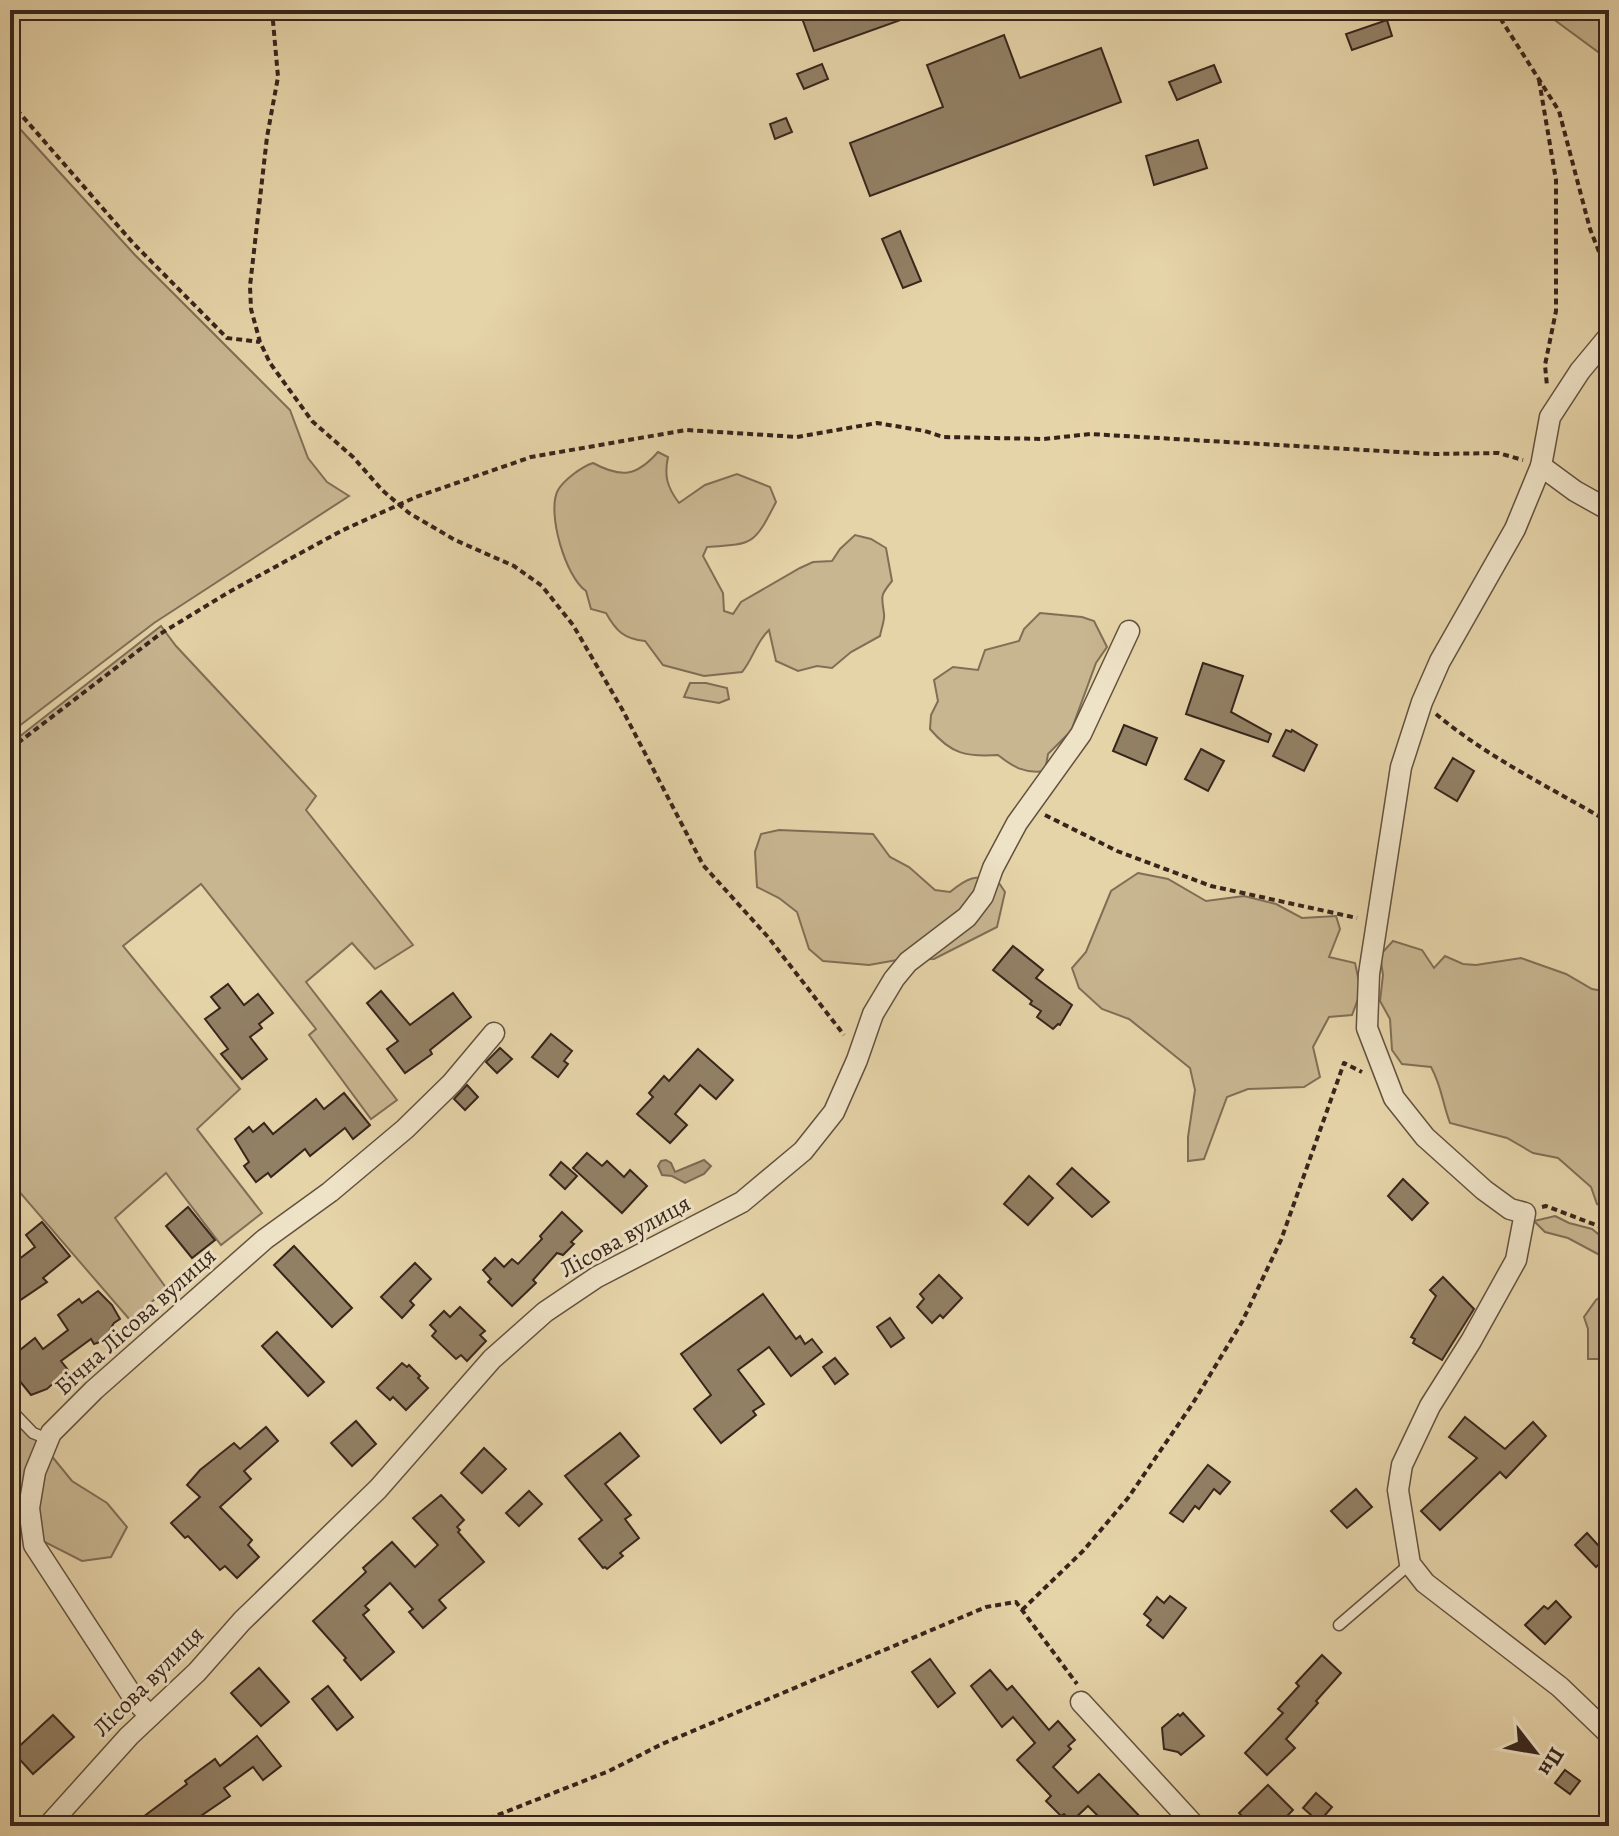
<svg xmlns="http://www.w3.org/2000/svg" width="1619" height="1836" font-family="Alegreya,serif">
	<rect width="100%" height="100%" fill="#e6d4a9"/>
	<filter id="stains"><feTurbulence type="fractalNoise" baseFrequency=".0025" numOctaves="4"/><feColorMatrix values="0 0 0 0 .2 0 0 0 0 .09 0 0 0 0 .02 0 0 0 .5 -.17"/></filter>
	<radialGradient id="worn" r=".72"><stop offset=".6" stop-color="#630" stop-opacity="0"/><stop offset="1" stop-color="#630" stop-opacity=".3"/></radialGradient>
	<g fill="#c8b691" stroke="#806e56" stroke-width="2">
		<path d="M1541,10H1609V60Z"/>
		<path d="M10,118L135,255L290,410L308,458L327,482L349,496L154,623L10,733Z"/>
		<path d="M658,452L668,457C664,476 667,487 679,503L705,485L737,474L770,487L776,502C754,545 754,544 707,547L703,556L723,593L724,611L733,614L741,602L800,568L813,562L832,561L840,549L855,535L871,539L886,548L892,581C879,597 882,596 884,614C885,620 881,629 880,636L851,652L832,668L817,666L798,671L776,661L769,630C756,642 753,659 742,672L704,676L663,665L645,641C624,639 616,631 606,613L591,609L586,591C566,578 546,512 558,490C564,480 581,467 593,463C621,478 636,477 658,452Z"/>
		<path d="M1040,613L1082,617L1094,621L1107,647L1096,663L1071,731L1048,754L1045,771C1025,774 1013,767 998,755C966,757 951,754 930,729L931,715L938,701L934,680L953,667L978,670L985,650L1019,641L1024,629Z"/>
		<path d="M161,626L176,646L316,796L306,810L413,945L375,969L352,943L306,982L397,1100L371,1119L309,1035L316,1029L201,884L123,946L240,1089L197,1129L262,1213L221,1245L166,1173L115,1218L167,1289L130,1320L10,1181V744Z"/>
		<path d="M690,683H706L727,688L729,699L719,703L684,697Z"/>
		<path d="M779,830L873,834L890,857L909,867L935,890L950,892C967,878 976,874 997,880L1005,892L997,927L934,959L897,960L869,965L823,961L809,949L797,912L779,898L757,887L755,852L761,834Z"/>
		<path d="M1138,873L1168,879L1206,901L1244,896L1276,904L1302,918L1336,916L1340,929L1329,957L1355,963L1361,991L1352,1015L1329,1017L1313,1047L1320,1077L1304,1087L1248,1089L1227,1097L1204,1159L1188,1161V1137L1195,1090L1190,1068L1129,1019L1102,1009L1079,988L1072,968L1086,952L1111,891Z"/>
		<path d="M1393,941L1422,950L1434,968L1445,956L1463,964L1476,965L1521,958L1566,974L1592,989L1609,992V1210L1597,1204L1591,1187L1558,1158L1533,1153L1507,1138L1450,1123C1442,1102 1442,1087 1431,1067L1402,1064L1392,1050L1390,1019L1380,1001L1383,975L1380,955Z"/>
		<path d="M1555,1216L1569,1223L1592,1229L1609,1243V1260L1568,1238L1545,1232L1534,1221Z"/>
		<path d="M1609,1291V1359H1588V1329L1584,1317L1596,1300Z"/>
		<path d="M10,1405L72,1481L107,1503L127,1527L111,1557L82,1561L31,1535L10,1517Z"/>
	</g>
	<path fill="#aa9879" stroke="#7c6a54" stroke-width="2" d="M666,1160L671,1163L675,1172L704,1160L711,1166L704,1174L685,1183L672,1176L662,1175L658,1166L661,1161Z"/>
	<g fill="#928065" stroke="#37251c" stroke-width="2">
		<path d="M799,10H922L923,12L814,51Z"/>
		<path d="M1387,20L1392,36L1352,50L1346,34Z"/>
		<path d="M1004,35L1020,78L1101,48L1121,102L870,196L850,143L943,107L927,65Z"/>
		<path d="M822,64L828,79L804,89L797,74Z"/>
		<path d="M1214,65L1221,82L1177,100L1169,82Z"/>
		<path d="M786,118L792,132L775,139L770,124Z"/>
		<path d="M1198,140L1207,168L1154,185L1146,156Z"/>
		<path d="M900,231L921,281L903,288L882,239Z"/>
		<path d="M1203,663L1243,676L1231,712L1271,734L1268,742L1186,714Z"/>
		<path d="M1124,725L1157,738L1146,765L1113,751Z"/>
		<path d="M1286,730L1291,732L1292,730L1317,745L1304,771L1273,756Z"/>
		<path d="M1201,749L1224,761L1208,791L1185,779Z"/>
		<path d="M1453,758L1474,771L1457,801L1435,788Z"/>
		<path d="M1013,946L1043,970L1036,978L1072,1005L1060,1025L1058,1024L1053,1029L1037,1017L1041,1011L1030,1004L1032,1001L993,970Z"/>
		<path d="M228,984L244,1005L258,994L273,1013L259,1024L262,1028L250,1037L267,1059L242,1079L221,1054L228,1049L205,1019L220,1008L211,997Z"/>
		<path d="M381,991L410,1025L453,993L471,1017L430,1050L432,1054L405,1073L387,1049L398,1041L367,1003Z"/>
		<path d="M551,1034L572,1051L564,1061L568,1064L558,1077L532,1057Z"/>
		<path d="M500,1048L512,1059L497,1073L486,1062Z"/>
		<path d="M698,1049L733,1080L716,1099L700,1085L675,1114L687,1125L670,1143L637,1114L653,1097L649,1093L664,1076L669,1081Z"/>
		<path d="M467,1085L478,1097L465,1110L454,1099Z"/>
		<path d="M344,1093L370,1125L353,1139L345,1128L310,1156L305,1149L271,1177L268,1173L256,1182L244,1166L249,1162L235,1139L249,1127L253,1132L264,1123L273,1134L316,1099L324,1109Z"/>
		<path d="M587,1153L602,1166L607,1161L624,1177L630,1170L647,1186L622,1213L573,1168Z"/>
		<path d="M561,1162L577,1176L565,1189L550,1175Z"/>
		<path d="M1072,1168L1109,1202L1092,1217L1057,1184Z"/>
		<path d="M1029,1176L1053,1198L1028,1225L1004,1204Z"/>
		<path d="M1403,1179L1428,1203L1412,1220L1388,1196Z"/>
		<path d="M188,1207L215,1240L192,1258L166,1226Z"/>
		<path d="M562,1212L582,1231L571,1242L574,1244L563,1255L557,1253L533,1280L536,1283L512,1306L488,1282L491,1279L483,1270L495,1258L504,1267L512,1259L518,1264L542,1239L540,1236Z"/>
		<path d="M42,1222L70,1256L43,1278L47,1282L10,1307V1266L35,1247L26,1235Z"/>
		<path d="M294,1246L352,1308L332,1327L274,1265Z"/>
		<path d="M415,1263L431,1279L410,1301L414,1305L402,1318L381,1297Z"/>
		<path d="M939,1275L962,1298L943,1318L940,1315L932,1323L917,1307L924,1299L920,1294Z"/>
		<path d="M1443,1277L1474,1309L1442,1360L1413,1343L1415,1339L1411,1337L1436,1296L1430,1290Z"/>
		<path d="M98,1291L112,1305L120,1319L114,1323L103,1341L94,1344L91,1339L61,1361L68,1370L47,1389L31,1395L10,1369V1358L35,1338L43,1349L68,1330L58,1315L79,1299L82,1303Z"/>
		<path d="M763,1294L796,1339L800,1336L805,1344L812,1339L822,1352L791,1376L769,1347L738,1370L764,1404L753,1411L756,1415L721,1443L694,1409L711,1395L681,1354Z"/>
		<path d="M460,1307L485,1331L480,1335L486,1341L467,1361L461,1355L456,1359L432,1336L436,1331L430,1325L444,1311L450,1317Z"/>
		<path d="M890,1318L904,1338L891,1347L877,1327Z"/>
		<path d="M277,1332L324,1382L308,1396L262,1346Z"/>
		<path d="M835,1358L848,1374L835,1384L823,1367Z"/>
		<path d="M402,1363L407,1367L409,1365L420,1376L418,1378L428,1388L406,1410L393,1397L390,1400L377,1388Z"/>
		<path d="M1465,1417L1505,1449L1533,1422L1546,1436L1506,1478L1500,1472L1440,1530L1421,1511L1477,1458L1449,1437Z"/>
		<path d="M356,1421L376,1444L352,1466L331,1443Z"/>
		<path d="M266,1427L278,1441L244,1471L251,1479L220,1507L252,1540L248,1545L259,1557L237,1578L225,1566L220,1570L188,1536L185,1538L171,1523L200,1497L187,1485L200,1470L234,1443L240,1449Z"/>
		<path d="M620,1433L639,1456L605,1484L631,1515L625,1519L639,1538L620,1553L623,1556L607,1569L605,1567L603,1568L579,1539L602,1520L565,1476Z"/>
		<path d="M484,1448L506,1469L482,1493L461,1473Z"/>
		<path d="M1208,1465L1230,1482L1220,1494L1214,1489L1199,1509L1195,1506L1183,1522L1170,1513Z"/>
		<path d="M1356,1489L1372,1507L1347,1528L1331,1511Z"/>
		<path d="M529,1491L542,1504L519,1526L506,1513Z"/>
		<path d="M441,1495L464,1520L457,1527L460,1530L458,1532L484,1562L439,1600L446,1608L423,1628L409,1612L413,1609L390,1583L365,1606L369,1610L363,1615L394,1652L361,1680L344,1660L346,1658L313,1621L366,1572L363,1568L392,1542L415,1567L438,1545L413,1518Z"/>
		<path d="M1587,1533L1608,1556L1596,1567L1575,1545Z"/>
		<path d="M1170,1596L1186,1608L1163,1638L1147,1625L1151,1620L1144,1614L1157,1597L1164,1603Z"/>
		<path d="M1556,1601L1571,1617L1545,1644L1525,1625L1544,1606L1548,1609Z"/>
		<path d="M1322,1655L1341,1673L1316,1701L1318,1703L1286,1739L1295,1748L1267,1775L1245,1753L1283,1713L1278,1709L1299,1686L1296,1683Z"/>
		<path d="M930,1659L955,1693L938,1707L912,1672Z"/>
		<path d="M259,1668L289,1702L261,1726L231,1693Z"/>
		<path d="M990,1670L1007,1690L1012,1686L1049,1730L1058,1721L1075,1740L1068,1746L1071,1749L1053,1767L1078,1793L1099,1774L1149,1826H1108L1088,1806L1071,1822L1064,1814L1061,1816L1046,1801L1051,1796L1017,1760L1035,1743L1013,1717L1002,1727L971,1686Z"/>
		<path d="M328,1686L353,1717L337,1730L312,1699Z"/>
		<path d="M1183,1713L1204,1736L1181,1755L1178,1752L1164,1749L1162,1728L1178,1714L1180,1716Z"/>
		<path d="M53,1715L74,1737L33,1774L13,1752Z"/>
		<path d="M257,1736L281,1766L263,1780L253,1767L224,1788L230,1796L186,1826H131L187,1784L185,1781L215,1759L220,1766Z"/>
		<path d="M1565,1770L1580,1781L1570,1794L1555,1783Z"/>
		<path d="M1268,1785L1293,1810L1277,1826H1252L1239,1813Z"/>
		<path d="M1316,1793L1332,1807L1319,1822L1303,1808Z"/>
	</g>
	<g fill="none" stroke-linecap="round" stroke-linejoin="round">
		<g stroke="#63513f" stroke-width="13">
			<g id="lane">
				<path d="M10,1409L33,1433L48,1439"/>
				<path d="M1339,1625L1410,1564"/>
			</g>
		</g>
		<g stroke="#63513f" stroke-width="23">
			<g id="street">
				<path d="M1609,336L1580,371L1550,417L1541,466L1515,529L1440,661L1422,702L1401,767L1369,974L1367,1028L1394,1098L1425,1137L1484,1190L1510,1209L1525,1213L1516,1260L1471,1341L1430,1406L1402,1465L1398,1490L1410,1564L1425,1583L1560,1687L1609,1734"/>
				<path d="M1541,466L1575,491L1609,510"/>
				<path d="M1081,1702L1195,1826"/>
				<path d="M150,1716L135,1700L34,1545L29,1508L35,1472L51,1433L94,1390L265,1239L330,1192L405,1129L452,1083L494,1033"/>
				<path d="M48,1826L129,1736L197,1672L242,1621L378,1489L492,1359L545,1312L597,1277L742,1202L803,1151L834,1112L857,1060L873,1014L894,979L908,962L967,917L983,896L993,868L1017,823L1081,734L1129,631"/>
			</g>
		</g>
		<g stroke="#37251c" stroke-width="4" stroke-dasharray="6 4" stroke-linecap="butt">
			<path d="M272,10L278,77L267,137L250,286L251,309L260,342L270,363L312,421L353,457L382,490L409,513L455,540L514,566L542,586L573,625L622,709L703,865L768,937L844,1035"/>
			<path d="M1495,10L1559,111L1590,229L1609,277"/>
			<path d="M1539,80L1556,180V311L1545,365L1547,386"/>
			<path d="M10,102L133,243L227,338L260,342"/>
			<path d="M1436,714C1487,757 1551,788 1609,822"/>
			<path d="M10,749L160,634L229,592L343,530L416,497L531,457L686,430L797,437L877,423L925,431L943,437L1044,439L1090,434L1433,454L1498,453L1523,460"/>
			<path d="M1045,815L1117,851L1211,886L1357,918"/>
			<path d="M1542,1207L1546,1206L1609,1230"/>
			<path d="M1022,1610L1083,1551L1128,1498L1193,1403L1242,1322L1281,1240L1344,1063L1362,1072"/>
			<path d="M470,1826L609,1771L662,1744L986,1607L1016,1602L1077,1684"/>
		</g>
		<use href="#lane" stroke="#efe3c7" stroke-width="10"/>
		<use href="#street" stroke="#efe3c7" stroke-width="20"/>
	</g>
	<g text-anchor="middle" dominant-baseline="central" stroke-width="6" stroke-linejoin="round" paint-order="stroke">
		<g font-size="24" fill="#37251c" stroke="#efe3c7">
			<text transform="translate(625 1236) rotate(-29)">Лісова вулиця</text>
			<text transform="translate(135 1321) rotate(-42)">Бічна Лісова вулиця</text>
			<text transform="translate(148 1681) rotate(-45)">Лісова вулиця</text>
		</g>
	</g>
	<rect width="1619" height="1836" fill="none" stroke="#e6d4a9" stroke-width="40"/>
	<rect x="12" y="12" width="1595" height="1812" fill="none" stroke="#37251c" stroke-width="4"/>
	<rect x="20" y="20" width="1579" height="1796" fill="none" stroke="#37251c" stroke-width="2"/>
	<g transform="translate(1535 1752) rotate(121)" stroke="#efe3c7" stroke-width="6" paint-order="stroke">
	<path d="M0-6L14 30L0 20L-14 30Z" fill="#37251c"/>
	<text y="-12" font-size="22" font-weight="bold" text-anchor="middle" fill="#37251c">Пн</text>
	</g>
	<rect width="100%" height="100%" filter="url(#stains)"/>
	<rect width="100%" height="100%" fill="url(#worn)"/>
</svg>
